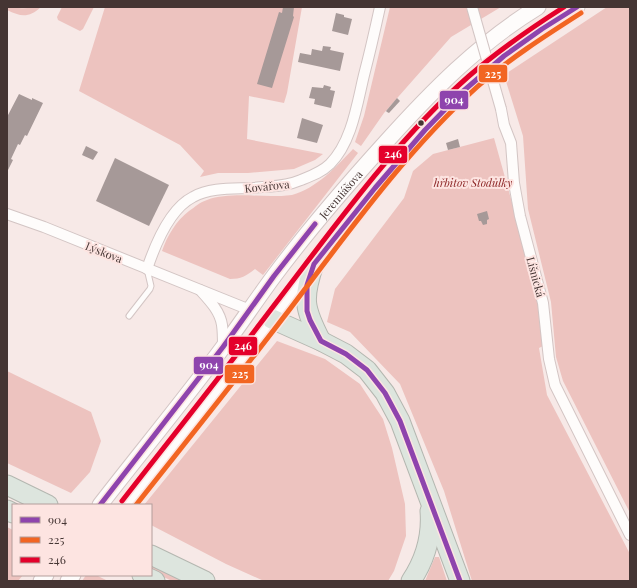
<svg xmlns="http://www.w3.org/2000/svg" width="637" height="588" font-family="'Playfair Display',serif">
	<rect width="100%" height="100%" fill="#f7e9e7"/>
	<g fill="#edc3bf">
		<path d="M7,7H19V8C26,9 33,7 41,7C29,18 21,17 7,10Z"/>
		<path d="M62,7H94L83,29L80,31L58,20L57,17Z"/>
		<path d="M105,7H302L287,93L284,103L249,96L247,139L323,154L315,160L294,169L248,173H218L200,177L204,171L180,145L79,91Z"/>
		<path d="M390,7H501L451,37L384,113L361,146L355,142L364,116Z"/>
		<path d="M607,7H630V513L563,381L556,357L551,302L528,209L523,136L504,75Z"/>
		<path d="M494,138L537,292L543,346L539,348L547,395L630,554V581H472L444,491L400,384L350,332L327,322L335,289L404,198L413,171L433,154Z"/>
		<path d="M353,149L358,153L263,275L255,269C246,276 241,279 230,279L162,251C167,236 176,221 189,211C195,207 200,202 207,200C226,193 251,196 271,196C278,196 285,196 292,195C317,188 336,167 353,149Z"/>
		<path d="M277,341L325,359L360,384L383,419L392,448L405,504L406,536L394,571L388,581H264L226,564L151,525V505H144Z"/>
		<path d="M7,371L91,412L101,441L90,472L71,493L7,463Z"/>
		<path d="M7,527L13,530V575H23L18,581H7Z"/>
		<path d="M435,557H439L447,581H425Z"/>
		<path d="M151,565L184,581H172L151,571Z"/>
		<path d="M86,575H96L108,581H82Z"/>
	</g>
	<g fill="#a69998">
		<path d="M283,7H294L293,16L294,17L272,88L257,84L279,12L282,13Z"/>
		<path d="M336,13L344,15V17L352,19L348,35L332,31Z"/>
		<path d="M323,46L331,47L330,50L344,53L340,71L298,62L300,53L311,55L312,49L322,51Z"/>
		<path d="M324,85L331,87L330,90L335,91L331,108L314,104L315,99L309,98L312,87L323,88Z"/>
		<path d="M19,94L32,100V98L43,103L27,136L25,135L20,145L18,144L11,159L13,160L8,170H7V117Z"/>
		<path d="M397,98L400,101L389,113L387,112L386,111Z"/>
		<path d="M302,118L323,125L317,143L297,138Z"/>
		<path d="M458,139L460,147L448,150L446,143Z"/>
		<path d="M86,146L98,152L93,160L82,155Z"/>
		<path d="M115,158L169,185L149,226L96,201Z"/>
		<path d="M487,211L489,219L487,220V224L483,225L481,221H479L477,214Z"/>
	</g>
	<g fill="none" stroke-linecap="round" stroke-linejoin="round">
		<g stroke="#d3c5c4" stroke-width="7">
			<path id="lane" d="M129,316L150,289L151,286L147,269"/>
		</g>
		<g stroke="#d3c5c4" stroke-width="12">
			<g id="street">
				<path d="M501,109L504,125L511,143L514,183L520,216L543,303L549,359L555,385L630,535"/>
				<path d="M7,214L44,227L250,310"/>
				<path d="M147,269C155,245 169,209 193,197C211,187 234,189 253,188C269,186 285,187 301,180C311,176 322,172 330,164C352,142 357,104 364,75C370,52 375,30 380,7"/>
				<path d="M200,290C209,300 220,311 222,325C223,332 223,340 223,347"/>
			</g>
		</g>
		<g stroke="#d3c5c4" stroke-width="17">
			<g id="secondary">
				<path id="s1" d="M100,505C141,452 184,400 224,346C241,323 257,299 274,276C309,229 347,185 386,142C431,92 479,43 538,7"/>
				<path d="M127,505C169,452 212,399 253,345C319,260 382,170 460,94C495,60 536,33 577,7"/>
				<path d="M41,581L46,575"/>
				<path d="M68,581L73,575"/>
			</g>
		</g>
		<g stroke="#b4b7b0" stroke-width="21">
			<g id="highway">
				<path d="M314,264C302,299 304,308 321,341"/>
				<path d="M272,319L321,341L346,354L367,370L385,393L400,421L460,581"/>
				<path d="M7,485L48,505"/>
				<path d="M7,510L13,513"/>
				<path d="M151,555L205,581"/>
				<path d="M142,575L155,581"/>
				<path d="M411,581C425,560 432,536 430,511"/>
			</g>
		</g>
		<use href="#lane" stroke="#fefcfb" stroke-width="5"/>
		<use href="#street" stroke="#fefcfb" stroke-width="10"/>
		<use href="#secondary" stroke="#fefcfb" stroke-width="15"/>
		<use href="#highway" stroke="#dde5de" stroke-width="19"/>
		<g stroke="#d3c5c4" stroke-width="12" stroke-linecap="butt">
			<path id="street-bridge" d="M472,7L501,109"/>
		</g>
		<use href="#street-bridge" stroke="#fefcfb" stroke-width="10"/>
		<g stroke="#fde4e1" stroke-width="8">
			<g id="bus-1">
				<path d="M100,505L223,347L274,276L315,224"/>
				<path d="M460,581L400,421L385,393L367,370L346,354L321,341L310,320L307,311V285L314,264L375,188L425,130L461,93L504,56L542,29L577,7"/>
			</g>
		</g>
		<g stroke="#fde4e1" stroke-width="8">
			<path id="bus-2" d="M136,505C185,443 235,381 283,318C344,238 403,154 477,87C509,59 545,36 581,13"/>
		</g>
		<g stroke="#fde4e1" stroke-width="8">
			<path id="bus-3" d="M122,501C172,437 223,373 272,308C333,229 394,142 469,76C499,50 531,28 564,7"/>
		</g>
		<use href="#bus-1" stroke="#8e44ad" stroke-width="5"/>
		<use href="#bus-2" stroke="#f26522" stroke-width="5"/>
		<use href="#bus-3" stroke="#e4002b" stroke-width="5"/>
	</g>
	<circle fill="#453533" stroke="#fde4e1" stroke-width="1.5" cx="421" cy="123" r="3.5"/>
	<g text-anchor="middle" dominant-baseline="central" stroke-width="4" stroke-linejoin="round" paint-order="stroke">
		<g font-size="11" font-style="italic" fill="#8d2727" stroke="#fde4e1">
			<text x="473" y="182">hřbitov Stodůlky</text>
		</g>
		<g font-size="11" fill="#453533" stroke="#fde4e1">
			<text transform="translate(267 186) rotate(-6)">Kovářova</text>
			<text stroke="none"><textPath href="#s1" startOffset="393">Jeremiášova</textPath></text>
			<text transform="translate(104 252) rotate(22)">Lýskova</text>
			<text transform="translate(536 277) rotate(75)">Líšnická</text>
		</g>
	</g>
	<g stroke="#fde4e1" stroke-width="1.5">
		<rect x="478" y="64" width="30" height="19" rx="4" fill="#f26522"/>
		<rect x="439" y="90" width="30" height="20" rx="4" fill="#8e44ad"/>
		<rect x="378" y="145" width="30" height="19" rx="4" fill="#e4002b"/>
		<rect x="228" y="336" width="30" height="20" rx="4" fill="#e4002b"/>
		<rect x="193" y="356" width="31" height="19" rx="4" fill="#8e44ad"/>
		<rect x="224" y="364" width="31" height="20" rx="4" fill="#f26522"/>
	</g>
	<g font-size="11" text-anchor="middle" font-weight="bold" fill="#fff">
		<text x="493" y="78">225</text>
		<text x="454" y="104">904</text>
		<text x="393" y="158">246</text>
		<text x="243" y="350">246</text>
		<text x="209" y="369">904</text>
		<text x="240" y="378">225</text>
	</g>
	<rect width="637" height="588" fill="none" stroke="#453533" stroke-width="16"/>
	<rect x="12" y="504" width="140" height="72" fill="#fde4e1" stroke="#b39e9b"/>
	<rect x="20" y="517" width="20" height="6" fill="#8e44ad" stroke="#b39e9b"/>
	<text x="48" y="524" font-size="12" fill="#453533">904</text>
	<rect x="20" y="537" width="20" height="6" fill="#f26522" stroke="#b39e9b"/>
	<text x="48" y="544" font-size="12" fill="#453533">225</text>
	<rect x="20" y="557" width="20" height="6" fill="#e4002b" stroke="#b39e9b"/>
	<text x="48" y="564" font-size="12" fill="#453533">246</text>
</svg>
